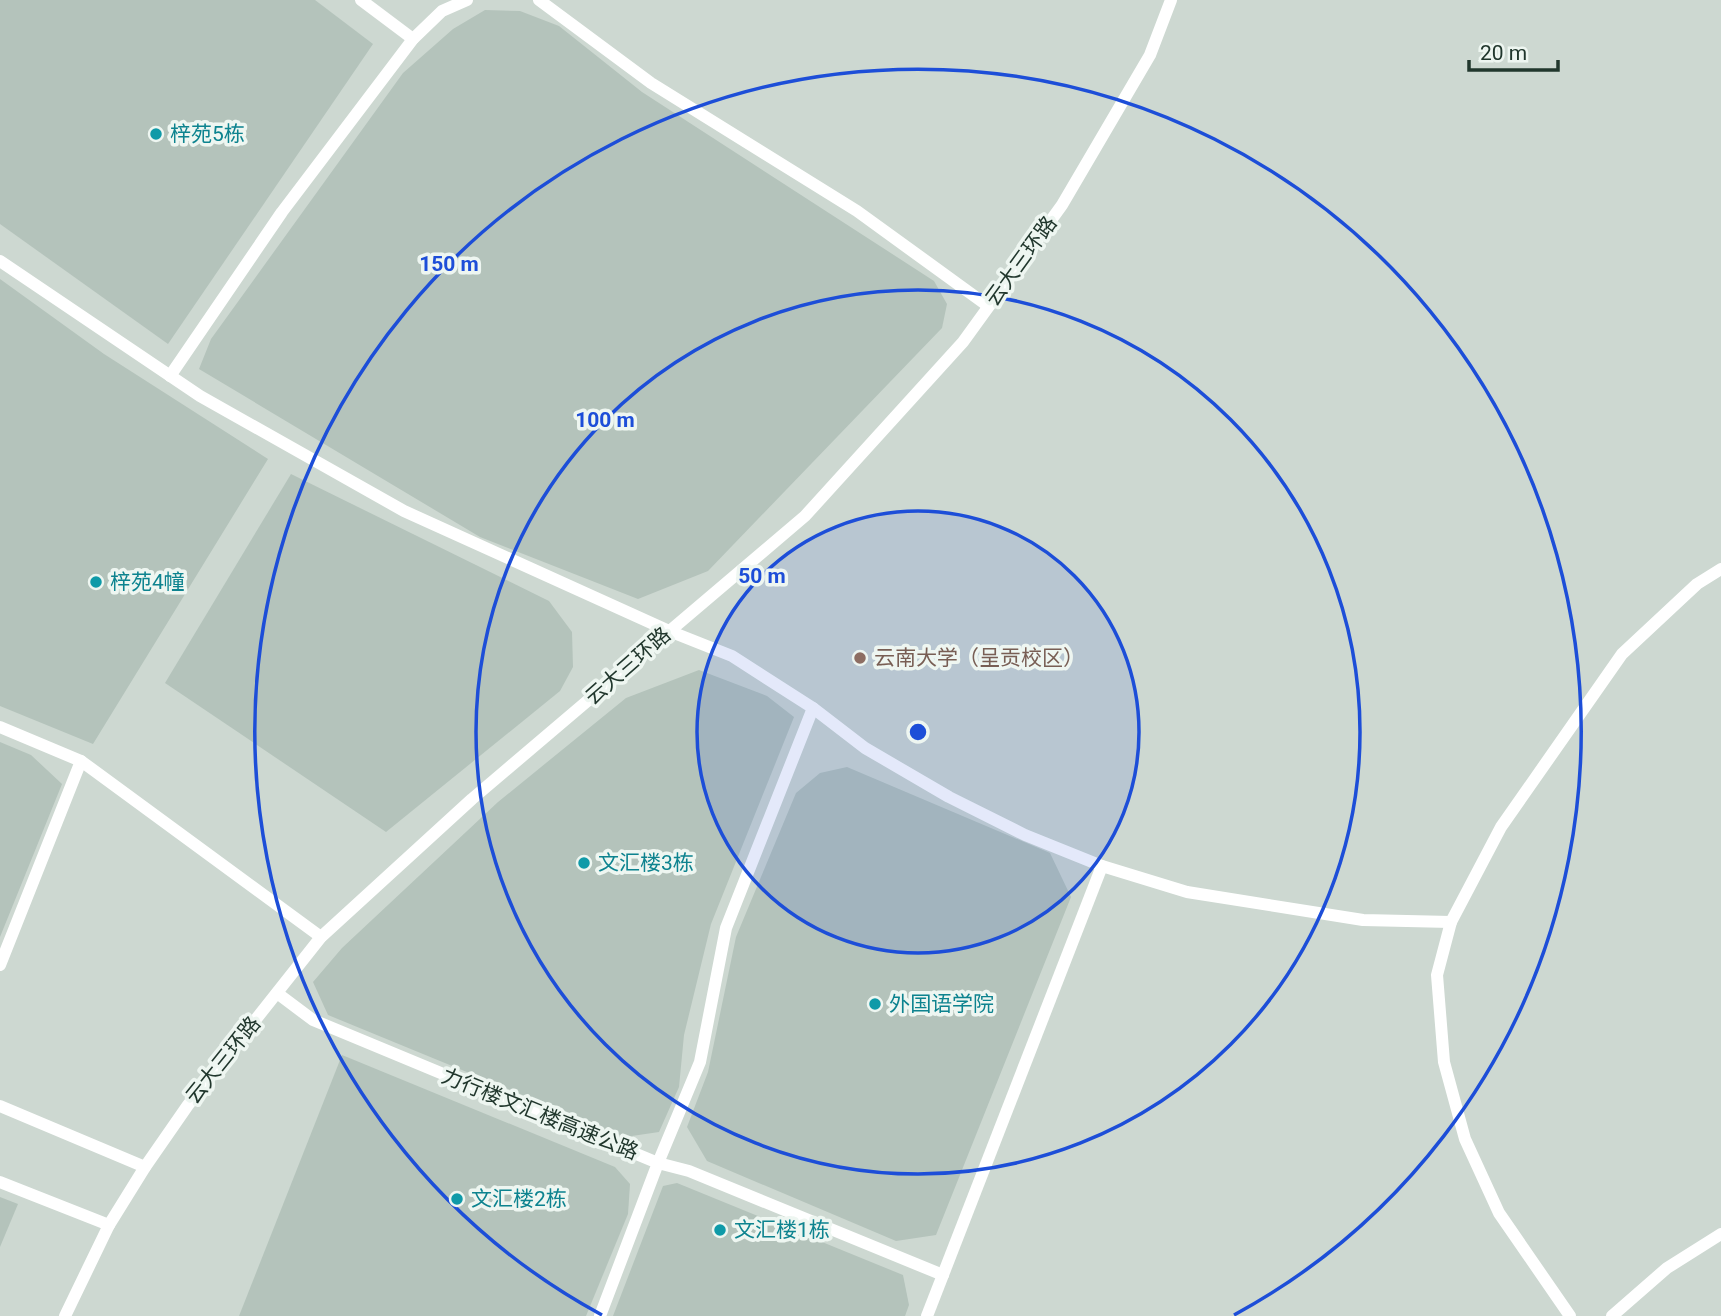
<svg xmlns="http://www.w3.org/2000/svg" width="1721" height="1316" font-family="Roboto,'Noto Sans SC',sans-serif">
	<rect width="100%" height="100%" fill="#dee8e2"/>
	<rect fill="#cdd8d1" x="0" y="0" width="1721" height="1316"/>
	<g fill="#b4c3bb">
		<path d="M0,0H315L373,44L168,344L0,224Z"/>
		<path d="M485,10L520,11L559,26L642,92L934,281L947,304L942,328L708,571L638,599L480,537L199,369L211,339L403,73L453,29Z"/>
		<path d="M0,279L104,354L268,459L93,744L0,706Z"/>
		<path d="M291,474L549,601L572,632L573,667L560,691L386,832L165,683Z"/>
		<path d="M699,670L767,696L794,717L711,924L684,1035L679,1087L659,1132L625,1137L328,1015L313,982L342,948L498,802L626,698Z"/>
		<path d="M0,742L31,755L62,784L0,937Z"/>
		<path d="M847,767L1050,853L1071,897L936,1235L896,1241L707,1161L687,1127L708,1072L736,937L796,793L820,773Z"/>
		<path d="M342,1055L615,1167L630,1184L628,1214L586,1316H239Z"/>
		<path d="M677,1183L903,1275L909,1305L905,1316H613L663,1186Z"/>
		<path d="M0,1197L18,1204L0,1247Z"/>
	</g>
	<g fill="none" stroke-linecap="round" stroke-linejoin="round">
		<g stroke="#fff" stroke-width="12">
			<path d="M361,0L413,39"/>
			<path d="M539,0L651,83L857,211L988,306"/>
			<path d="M0,261L200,396L404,511L669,631L732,656L813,708L865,748L949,797L1025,835L1102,866L1187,892L1363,920L1451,922"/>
			<path d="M170,376L282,212L413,39L442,11L467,0"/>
			<path d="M813,708L726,928L700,1062L658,1163L689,1171L943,1275"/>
			<path d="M0,727L81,761L321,937"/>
			<path d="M0,965L81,761"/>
			<path d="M277,993L313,1020L658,1163L600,1316"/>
			<path d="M0,1106L145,1167"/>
			<path d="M0,1182L109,1225"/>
			<path d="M65,1316L109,1225L145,1167L188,1105L321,937L472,799L805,516L963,342L1062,205L1150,55L1171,0"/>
			<path d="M927,1316L1102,866"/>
			<path d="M1570,1316L1499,1213L1465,1139L1444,1062L1437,975L1451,922L1501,827L1622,654L1697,584L1721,569"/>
			<path d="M1612,1316L1667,1268L1721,1234"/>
		</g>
	</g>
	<circle cx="918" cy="732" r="221" fill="#1d4ed8" fill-opacity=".12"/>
	<g fill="none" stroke="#1d4ed8" stroke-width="3.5">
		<circle cx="918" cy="732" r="221"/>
		<circle cx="918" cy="732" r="442"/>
		<path d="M602 1315A663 663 0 1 1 1234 1315"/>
	</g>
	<g fill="#0f9aa8" stroke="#eef6f1" stroke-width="2.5">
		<circle cx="156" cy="134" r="7"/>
		<circle cx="96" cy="582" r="7"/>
		<circle cx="584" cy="863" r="7"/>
		<circle cx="875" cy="1004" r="7"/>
		<circle cx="457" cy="1199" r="7"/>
		<circle cx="720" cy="1230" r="7"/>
	</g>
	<circle fill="#8d6e63" stroke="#eef6f1" stroke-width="2.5" cx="860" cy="658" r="7"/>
	<g text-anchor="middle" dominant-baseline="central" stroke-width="7" stroke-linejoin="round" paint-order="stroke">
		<g font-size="21" fill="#0d838f" stroke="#eef6f1" text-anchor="start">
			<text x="170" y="134">梓苑5栋</text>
			<text x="110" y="582">梓苑4幢</text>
			<text x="598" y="863">文汇楼3栋</text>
			<text x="889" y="1004">外国语学院</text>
			<text x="471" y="1199">文汇楼2栋</text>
			<text x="734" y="1230">文汇楼1栋</text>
		</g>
		<g font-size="21" fill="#21372d" stroke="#eef6f1">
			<text transform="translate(1021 261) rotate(-54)">云大三环路</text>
			<text transform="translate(628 666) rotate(-41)">云大三环路</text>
			<text transform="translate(223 1060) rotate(-51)">云大三环路</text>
			<text transform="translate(540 1114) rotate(22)">力行楼文汇楼高速公路</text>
		</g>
		<g font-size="21" fill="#785e54" stroke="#eef6f1" text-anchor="start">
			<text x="874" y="658">云南大学（呈贡校区）</text>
		</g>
	</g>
	<circle cx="918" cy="732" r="10" fill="#1d4ed8" stroke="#eef6f1" stroke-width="3.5"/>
	<g font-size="21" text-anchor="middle" font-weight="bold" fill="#1d4ed8" stroke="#eef6f1" stroke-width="7" stroke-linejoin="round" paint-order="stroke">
		<text x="449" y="271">150 m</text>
		<text x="605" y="427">100 m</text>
		<text x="762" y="583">50 m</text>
	</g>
	<path d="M1469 60v10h89v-10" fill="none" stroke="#21372d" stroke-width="3.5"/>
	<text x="1480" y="60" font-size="21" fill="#21372d" stroke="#eef6f1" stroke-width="5" paint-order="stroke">20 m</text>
</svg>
